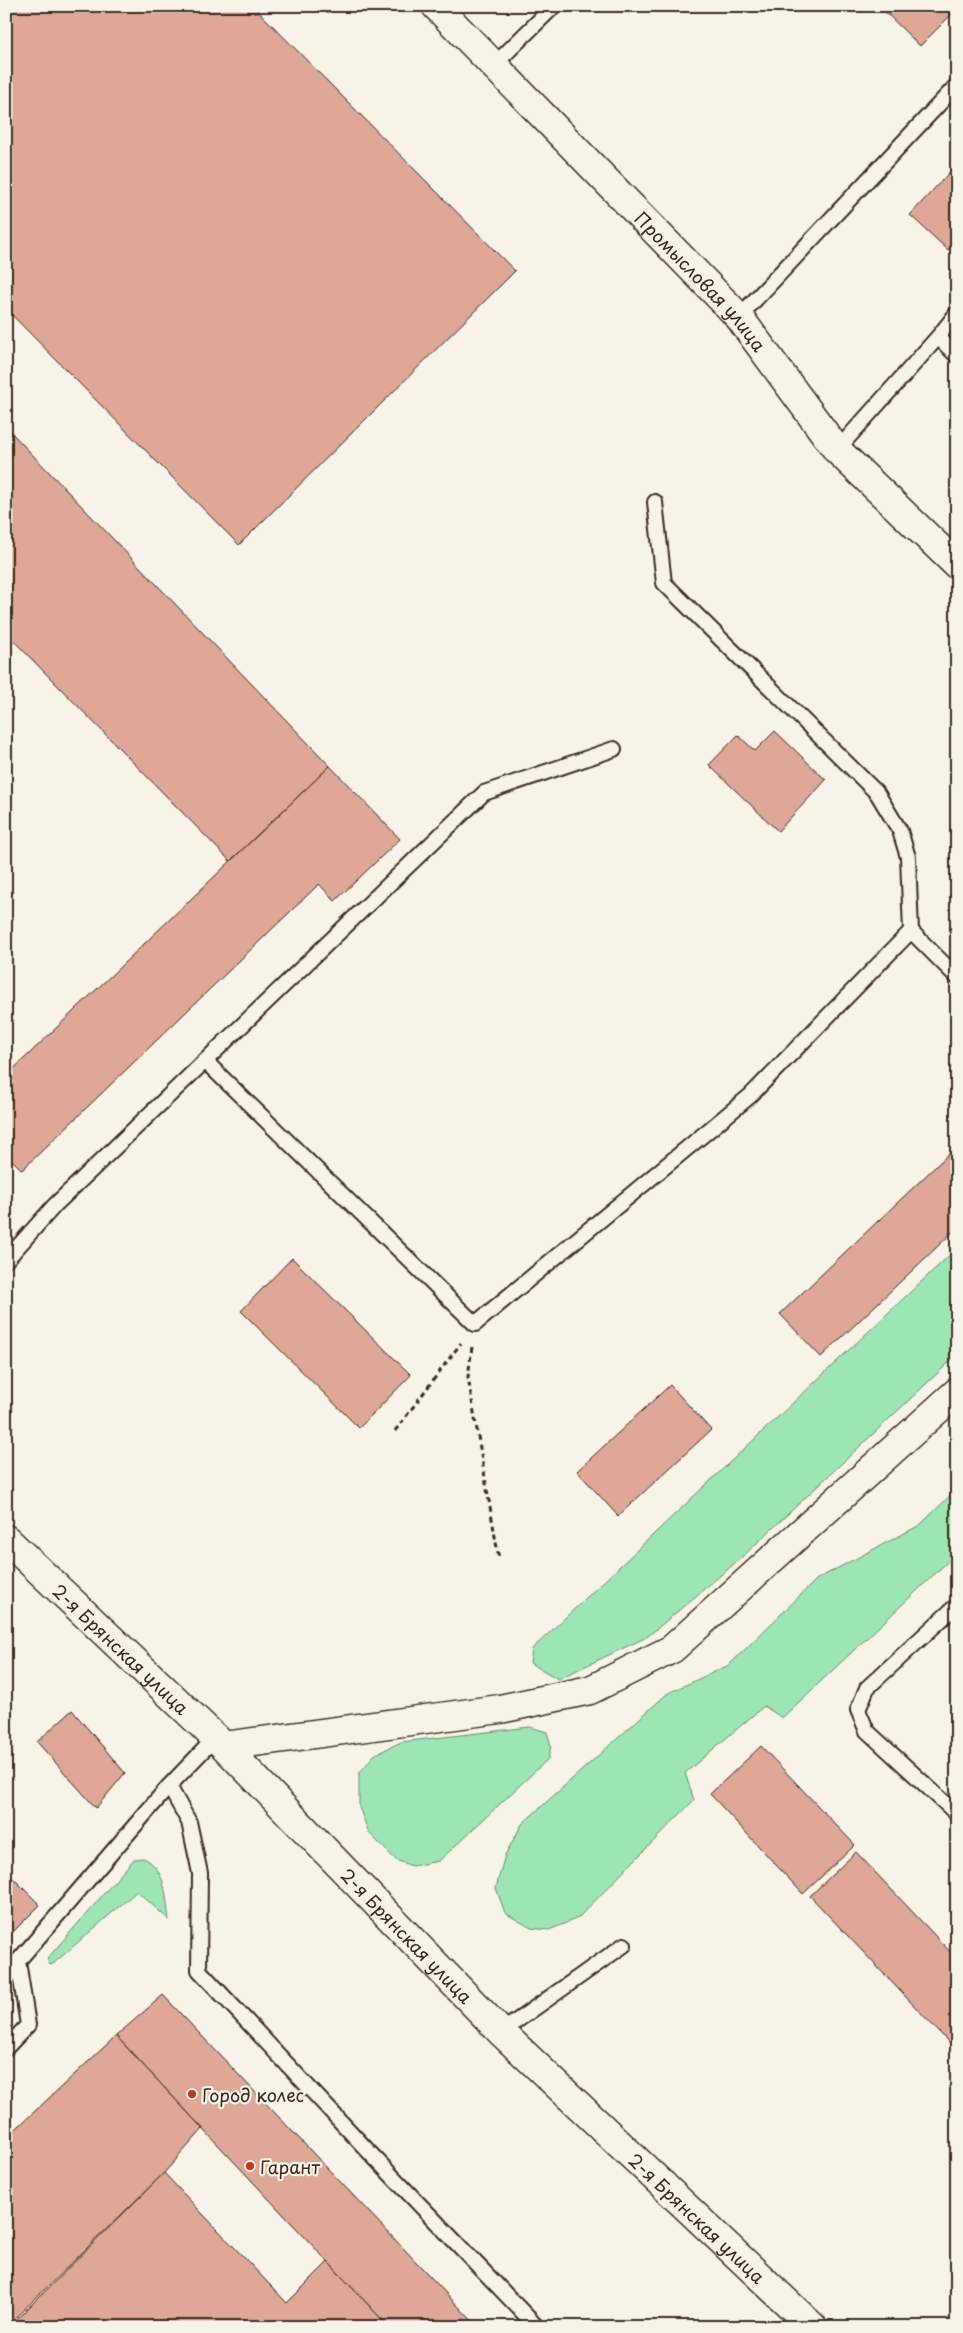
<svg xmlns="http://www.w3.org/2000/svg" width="963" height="2333" font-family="'Playpen Sans',sans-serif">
	<rect width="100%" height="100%" fill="#f7f3e8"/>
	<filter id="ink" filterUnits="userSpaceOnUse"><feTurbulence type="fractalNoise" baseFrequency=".02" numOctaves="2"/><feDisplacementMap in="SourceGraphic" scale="10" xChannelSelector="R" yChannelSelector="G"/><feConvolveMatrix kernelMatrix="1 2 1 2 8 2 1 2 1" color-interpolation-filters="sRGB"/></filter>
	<g filter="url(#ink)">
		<g fill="#9ce6b5" stroke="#6c886a">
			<path d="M957,1248V1355L740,1559L647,1637L558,1679L530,1663L532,1649L549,1633Z"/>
			<path d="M957,1489V1553L782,1718L764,1706L685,1773L694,1800L578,1918L549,1930L531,1928L505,1913L496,1888L505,1855L522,1824L668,1693L729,1665L817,1579L920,1525Z"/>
			<path d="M530,1727L547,1732L551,1746L548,1759L439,1861L412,1866L396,1860L369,1833L359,1807V1774L374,1755L401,1742Z"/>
			<path d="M143,1858C166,1867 166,1898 169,1920L137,1891L53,1964L50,1965L47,1959L134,1859Z"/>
		</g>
		<g fill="#dea796" stroke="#3b2a1e">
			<path d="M6,6H253L515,271L239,545L6,309Z"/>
			<path d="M879,6H957V9L920,46Z"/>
			<path d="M957,164V241L948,250L910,215Z"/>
			<path d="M6,427L330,766L230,861L6,633Z"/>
			<path d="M775,731L826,780L778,831L709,765L738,735L755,751Z"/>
			<path d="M330,766L400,839L335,901L319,884L22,1170L6,1154V1076Z"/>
			<path d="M957,1146V1228L821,1357L780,1314Z"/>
			<path d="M292,1258L411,1375L359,1428L241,1311Z"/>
			<path d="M670,1385L711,1430L618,1516L577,1471Z"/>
			<path d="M72,1710L125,1773L96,1808L37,1742Z"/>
			<path d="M761,1746L855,1845L803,1894L710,1794Z"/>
			<path d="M856,1852L957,1959V2051L810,1896Z"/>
			<path d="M6,1871L40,1905L6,1939Z"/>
			<path d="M163,1995L478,2327H389L116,2036Z"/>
			<path d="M116,2036L203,2129L164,2173L6,2327V2138Z"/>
			<path d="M164,2173L287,2303L328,2262L389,2327H9Z"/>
		</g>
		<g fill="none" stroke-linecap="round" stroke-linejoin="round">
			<g stroke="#3b2a1e" stroke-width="18">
				<g id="lane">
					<path d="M493,66L554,6"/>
					<path d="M739,317L957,85"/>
					<path d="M938,337L957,356"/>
					<path d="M837,450L938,337L957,313"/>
					<path d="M911,931L957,977"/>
					<path d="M205,1061L475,1324L750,1096L911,931L908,857L900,831L877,793L664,583L655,502"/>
					<path d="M6,1260L55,1205L484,793L614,749"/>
					<path d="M957,1605L867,1688L858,1710L867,1731L957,1814"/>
					<path d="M169,1786L189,1822L200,1873L199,1970L370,2153L537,2327"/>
					<path d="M501,2032L624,1945"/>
					<path d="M6,2048L28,2025L18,1961L169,1786L215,1738"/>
				</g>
			</g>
			<g stroke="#3b2a1e" stroke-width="31">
				<g id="street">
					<path id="s1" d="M436,6L739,317L837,450L957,565"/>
					<path id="s2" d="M6,1539L224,1746L501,2032L813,2327"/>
					<path d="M224,1746L500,1709L590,1690L672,1649L957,1392"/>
				</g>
			</g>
			<g stroke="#3b2a1e" stroke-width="3" stroke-dasharray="5 4" stroke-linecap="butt">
				<path d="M472,1347L468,1377L499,1560"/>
				<path d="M395,1431L461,1343"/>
			</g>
			<use href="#lane" stroke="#f7f3e8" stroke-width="14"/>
			<use href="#street" stroke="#f7f3e8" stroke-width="28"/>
		</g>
	</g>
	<g fill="#c8321e" stroke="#f7f3e8" stroke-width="2">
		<circle cx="192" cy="2094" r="5"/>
		<circle cx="250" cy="2166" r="5"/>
	</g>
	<g text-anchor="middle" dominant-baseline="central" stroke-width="4.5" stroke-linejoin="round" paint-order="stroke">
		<g font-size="18" fill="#3b2a1e" stroke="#f7f3e8">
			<text stroke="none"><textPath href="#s1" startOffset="382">Промысловая улица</textPath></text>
			<text stroke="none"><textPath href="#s2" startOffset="159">2-я Брянская улица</textPath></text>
			<text stroke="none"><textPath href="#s2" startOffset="564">2-я Брянская улица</textPath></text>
			<text stroke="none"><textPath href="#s2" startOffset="969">2-я Брянская улица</textPath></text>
		</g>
		<g font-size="18" fill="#3b2a1e" stroke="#f7f3e8" text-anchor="start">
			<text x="202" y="2094">Город колес</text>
			<text x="260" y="2166">Гарант</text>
		</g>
	</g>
	<rect width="963" height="2333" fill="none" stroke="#f7f3e8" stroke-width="25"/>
	<rect x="12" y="12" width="938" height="2308" fill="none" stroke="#3b2a1e" stroke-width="2" filter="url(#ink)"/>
</svg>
